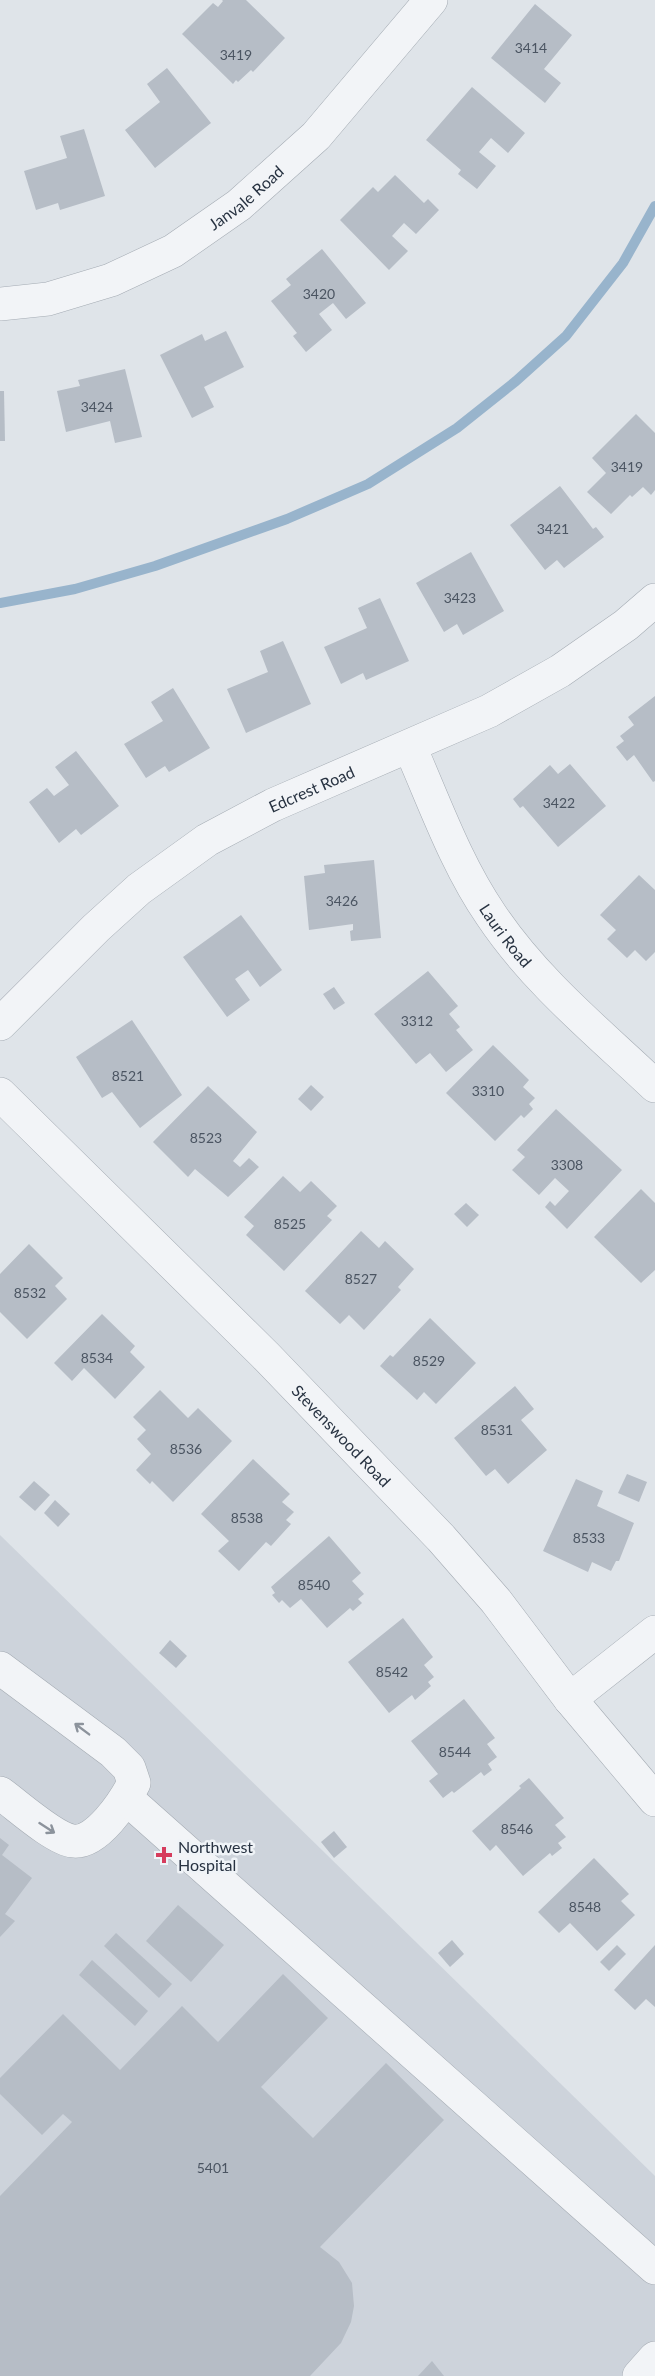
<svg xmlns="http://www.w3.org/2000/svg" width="655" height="2376" font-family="Lato,sans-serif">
	<rect width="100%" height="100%" fill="#dfe4e9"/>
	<path fill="#cdd3db" d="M0,1535L655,2176V2376H0Z"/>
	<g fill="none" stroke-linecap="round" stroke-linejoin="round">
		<path stroke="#98b4cc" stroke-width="10" d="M0,603L75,589L155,566L287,519L368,484L457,428L516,381L566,336L623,263L655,206"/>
	</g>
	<g fill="#b6bdc6">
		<path d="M222,0H246L285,38L253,72L251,70L238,82L236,80L233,84L182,34L213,3L218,7L223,1Z"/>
		<path d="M535,4L572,35L544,69L561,83L545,103L491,58Z"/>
		<path d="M167,68L211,123L155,168L125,130L160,102L147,84Z"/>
		<path d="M472,87L525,133L508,153L491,138L479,152L496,166L477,189L458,174L461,170L426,140Z"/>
		<path d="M84,129L105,196L60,210L58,203L36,210L24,171L67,158L60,136Z"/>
		<path d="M395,175L424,203L428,199L439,210L416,234L404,223L392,236L408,251L389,270L340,220L373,187L378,192Z"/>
		<path d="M322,249L366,303L346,319L333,303L319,314L332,330L306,352L293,336L297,333L271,301L291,285L286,279Z"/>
		<path d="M226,331L244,367L204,387L214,407L192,418L160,355L202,334L205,341Z"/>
		<path d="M125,369L142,437L115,443L110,421L66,432L57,391L80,386L78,380Z"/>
		<path d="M0,391H4L5,441H0Z"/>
		<path d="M636,414L655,433V490L651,495L643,487L632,497L630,495L611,514L587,492L606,473L592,458Z"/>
		<path d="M560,486L593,529L596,527L604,537L564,568L557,560L545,570L510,525Z"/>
		<path d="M471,552L504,611L463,635L457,624L444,632L416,583Z"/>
		<path d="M380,598L409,661L366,680L363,673L341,684L324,647L367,628L358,608Z"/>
		<path d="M283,641L311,704L246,733L227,689L268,672L260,651Z"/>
		<path d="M173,688L210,748L169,772L165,766L146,778L124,744L163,721L151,702Z"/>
		<path d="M655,696V781L653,782L634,755L627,761L616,747L624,741L620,736L634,725L628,717Z"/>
		<path d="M76,751L119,806L81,835L76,829L59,843L29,802L47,788L54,796L69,785L55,767Z"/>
		<path d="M570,764L606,806L558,847L523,806L520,808L513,799L550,765L558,774Z"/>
		<path d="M374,860L381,938L351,941L350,931L353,930V924L309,930L304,876L325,873L324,865Z"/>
		<path d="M639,875L655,890V952L646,961L635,950L627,958L607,939L616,930L600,915Z"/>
		<path d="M241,915L282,970L260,987L248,970L235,979L250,1000L227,1017L183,957Z"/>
		<path d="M428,971L458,1006L449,1014L460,1027L456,1030L473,1050L446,1072L430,1053L416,1064L374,1014Z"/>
		<path d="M334,987L345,1003L334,1010L323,994Z"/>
		<path d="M132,1020L182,1095L140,1128L112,1092L102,1098L76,1057Z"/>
		<path d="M493,1045L529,1080L523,1087L535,1098L529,1104L533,1109L524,1118L521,1115L495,1141L446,1093Z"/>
		<path d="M311,1085L324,1097L311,1111L298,1099Z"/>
		<path d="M208,1086L257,1132L233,1161L240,1167L249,1158L259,1167L228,1197L195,1169L188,1177L153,1142Z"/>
		<path d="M556,1109L622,1170L567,1229L545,1207L550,1201L555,1206L569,1191L555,1178L539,1195L512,1170L525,1157L517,1150Z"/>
		<path d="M283,1176L300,1192L311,1181L337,1206L327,1216L332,1220L284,1271L246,1235L254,1226L244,1217Z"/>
		<path d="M641,1189L655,1203V1270L641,1283L594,1237Z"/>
		<path d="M466,1203L479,1215L467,1227L454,1214Z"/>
		<path d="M361,1231L379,1248L385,1241L414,1269L398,1287L401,1290L364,1330L349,1315L340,1324L305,1291Z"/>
		<path d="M29,1244L63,1278L55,1286L67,1299L27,1339L0,1312V1274Z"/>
		<path d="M102,1314L135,1346L130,1352L145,1367L115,1399L84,1368L72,1381L54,1363Z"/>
		<path d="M430,1318L476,1363L436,1404L424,1392L417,1400L380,1366L390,1355L393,1357Z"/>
		<path d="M515,1386L534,1409L521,1420L547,1450L508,1484L495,1469L486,1476L454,1438Z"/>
		<path d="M160,1390L188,1418L198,1408L232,1441L173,1502L152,1481L150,1484L136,1470L151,1454L137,1439L146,1430L133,1417Z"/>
		<path d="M253,1459L290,1494L282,1502L294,1512L286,1520L291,1524L271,1546L266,1542L239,1571L218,1551L229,1541L201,1514Z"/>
		<path d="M627,1474L647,1482L639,1502L618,1493Z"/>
		<path d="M576,1479L603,1491L597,1506L634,1523L619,1561H616L611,1571L592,1562L588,1572L543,1551Z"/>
		<path d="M34,1481L50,1495L35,1511L19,1497Z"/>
		<path d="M55,1500L70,1514L58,1527L44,1513Z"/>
		<path d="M329,1536L361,1573L352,1581L364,1594L358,1599L362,1603L353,1611L350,1608L327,1628L301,1599L290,1608L282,1600L279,1603L272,1595L275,1593L271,1587Z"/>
		<path d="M403,1618L433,1657L424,1665L434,1677L428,1682L431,1686L415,1700L412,1695L389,1713L348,1662Z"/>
		<path d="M170,1640L187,1656L176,1668L159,1653Z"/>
		<path d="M464,1699L495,1738L487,1744L497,1757L488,1764L492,1770L484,1776L481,1772L454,1793L452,1791L443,1798L429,1781L438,1774L411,1741Z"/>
		<path d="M529,1778L564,1818L555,1825L566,1837L558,1843L562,1848L552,1856L550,1853L523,1876L496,1845L490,1851L472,1831L521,1788L519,1786Z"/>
		<path d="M334,1831L347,1847L334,1858L321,1842Z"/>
		<path d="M0,1838L9,1845L2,1855L32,1878L5,1914L15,1921L0,1937Z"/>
		<path d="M594,1858L629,1894L621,1901L635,1915L597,1951L570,1923L559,1933L538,1912Z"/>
		<path d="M178,1905L224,1945L191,1982L146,1941Z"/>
		<path d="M116,1933L172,1984L159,1998L104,1946Z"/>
		<path d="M452,1940L464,1954L450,1967L438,1953Z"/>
		<path d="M617,1945L626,1954L609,1971L600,1962Z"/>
		<path d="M655,1945V2007L646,1999L635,2010L614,1990Z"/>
		<path d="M92,1960L148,2011L135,2026L79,1975Z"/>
		<path d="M283,1974L328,2018L261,2087L313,2138L386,2063L444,2120L320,2247L339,2262L352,2283L354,2306L351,2322L341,2343L310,2376H0V2196L72,2122L63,2114L42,2135L0,2094V2078L63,2014L120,2070L182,2006L218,2042Z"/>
		<path d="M432,2361L444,2376H418Z"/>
	</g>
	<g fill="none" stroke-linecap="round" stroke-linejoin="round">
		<g stroke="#a4abb3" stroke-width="34">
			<g id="minor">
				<path id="s1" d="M0,304L48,299L111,280L173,251L239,205L316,136L431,0"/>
				<path id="s2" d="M410,747C435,804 456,864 491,915C535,981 598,1032 655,1086"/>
				<path id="s3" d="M0,1024L96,928L139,889L207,840L273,805L489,711L560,671L626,625L655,600"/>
				<path id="s4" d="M0,1094L265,1355L441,1538L496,1601L570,1699L655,1800"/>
				<path d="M0,1668L113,1752L129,1768L134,1783C124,1802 97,1844 73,1841C54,1839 17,1805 0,1793"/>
				<path d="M570,1699L655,1632"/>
				<path d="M126,1798L655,2268"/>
				<path d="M639,2376L655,2358"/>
			</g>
		</g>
		<use href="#minor" stroke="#f2f4f7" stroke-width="33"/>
	</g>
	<defs><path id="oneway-shaft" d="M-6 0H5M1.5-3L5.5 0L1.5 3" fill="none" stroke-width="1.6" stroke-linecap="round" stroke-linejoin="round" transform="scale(1.5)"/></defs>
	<g stroke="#8c939c">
		<use href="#oneway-shaft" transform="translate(82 1729) rotate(-143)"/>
		<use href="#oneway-shaft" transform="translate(47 1828) rotate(33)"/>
	</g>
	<path fill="#d63c5d" stroke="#eff3f7" stroke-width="2" d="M161 1846h6v6h6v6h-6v6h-6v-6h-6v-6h6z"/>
	<g text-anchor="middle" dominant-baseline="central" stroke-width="5" stroke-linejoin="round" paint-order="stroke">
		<g font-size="14" fill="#4b5562">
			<text x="531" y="47">3414</text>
			<text x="236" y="54">3419</text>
			<text x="319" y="293">3420</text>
			<text x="97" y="406">3424</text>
			<text x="627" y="466">3419</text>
			<text x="553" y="528">3421</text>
			<text x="460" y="597">3423</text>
			<text x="559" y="802">3422</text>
			<text x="342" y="900">3426</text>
			<text x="417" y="1020">3312</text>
			<text x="128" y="1075">8521</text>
			<text x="488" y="1090">3310</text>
			<text x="206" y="1137">8523</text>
			<text x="567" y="1164">3308</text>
			<text x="290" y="1223">8525</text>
			<text x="361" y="1278">8527</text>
			<text x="30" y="1292">8532</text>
			<text x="97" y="1357">8534</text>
			<text x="429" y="1360">8529</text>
			<text x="497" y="1429">8531</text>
			<text x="186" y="1448">8536</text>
			<text x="247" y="1517">8538</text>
			<text x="589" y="1537">8533</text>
			<text x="314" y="1584">8540</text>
			<text x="392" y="1671">8542</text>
			<text x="455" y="1751">8544</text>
			<text x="517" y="1828">8546</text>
			<text x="585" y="1906">8548</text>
			<text x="213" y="2167">5401</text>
		</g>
		<g font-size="16" fill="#273241" stroke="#eff3f7">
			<text stroke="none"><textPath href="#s1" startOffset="273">Janvale Road</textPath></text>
			<text stroke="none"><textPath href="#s3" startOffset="394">Edcrest Road</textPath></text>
			<text stroke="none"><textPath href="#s2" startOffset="212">Lauri Road</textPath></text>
			<text stroke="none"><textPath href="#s4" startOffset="483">Stevenswood Road</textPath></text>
		</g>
		<g font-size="16" fill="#273241" stroke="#eff3f7" text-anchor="start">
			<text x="178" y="1846">Northwest<tspan x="178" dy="18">Hospital</tspan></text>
		</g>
	</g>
</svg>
